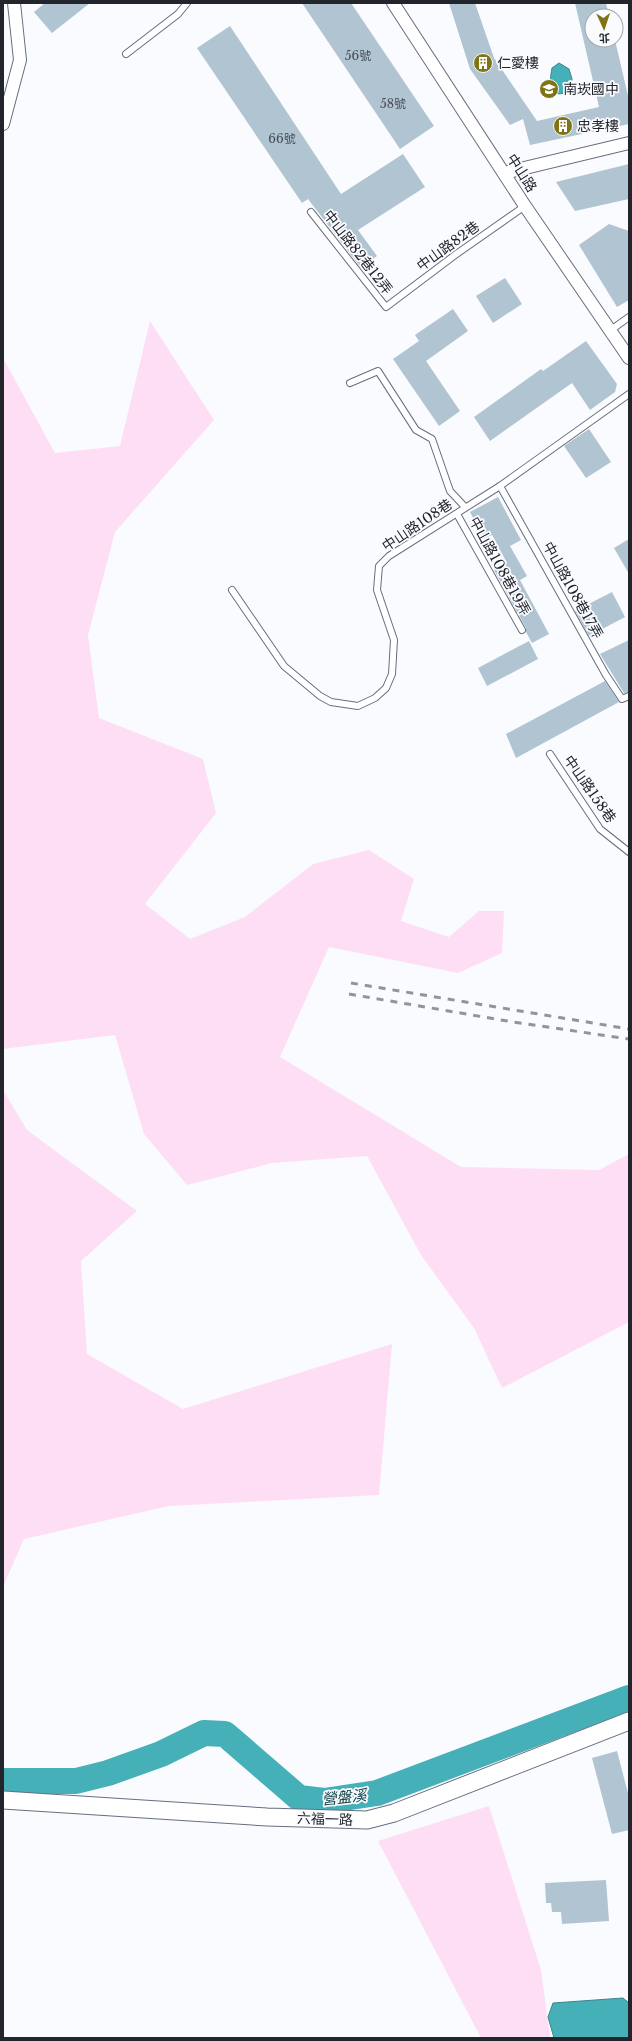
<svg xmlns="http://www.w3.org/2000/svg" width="632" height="2041" font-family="'Libre Baskerville','Noto Sans TC',serif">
	<rect width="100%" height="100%" fill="#f9fbff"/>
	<g fill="#fedef5">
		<path d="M150,321L214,420L115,532L88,635L99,718L203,759L216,813L145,904L190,939L245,917L313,864L369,850L414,879L401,921L449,937L479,911H504L502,953L458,973L329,947L280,1057L461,1167L599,1170L629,1154V1322L502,1388L474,1328L421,1255L367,1156L272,1163L187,1185L144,1134L115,1035L3,1049V358L55,453L120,446Z"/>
		<path d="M3,1090L27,1130L137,1211L81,1261L87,1354L183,1409L392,1344L379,1495L169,1506L24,1539L3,1587Z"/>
		<path d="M489,1806L541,1970L550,2038H481L378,1841Z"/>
	</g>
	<g fill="#45b0b8" stroke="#3a868e">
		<path d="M559,63L569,69L572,79L570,89L565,93L558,94C549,87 550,78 552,68Z"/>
		<path d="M623,1998L629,2003V2038H554L548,2017L553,2003Z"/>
	</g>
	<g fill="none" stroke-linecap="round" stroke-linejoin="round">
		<path stroke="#45b0b8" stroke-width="26" d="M3,1781H76L108,1773L161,1754L204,1733L225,1734L299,1798L324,1801L377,1793L629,1698"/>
	</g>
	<g fill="#b0c4d1">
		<path d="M45,3H90L52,33L34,12Z"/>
		<path d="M302,3H351L434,126L400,149Z"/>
		<path d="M449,3H475L494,58L537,121L599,107L575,3H606L609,16H592V40H615L629,100V124L530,145L523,119L510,125L470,69Z"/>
		<path d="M230,26L341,194L403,154L425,187L358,230L377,256L361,268L308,199L302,203L197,48Z"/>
		<path d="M629,164V199L575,211L556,182Z"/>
		<path d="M609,224L629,231V300L617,307L579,245Z"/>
		<path d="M505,278L522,304L493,323L476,296Z"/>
		<path d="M453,309L468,331L426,361L460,411L439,426L393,359L419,341L415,335Z"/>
		<path d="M586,341L617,384L615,392L590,410L572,383L490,441L474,417L541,369L543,371Z"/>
		<path d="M589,429L611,462L586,478L564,446Z"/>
		<path d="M498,497L521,540L510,546L527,576L520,580L549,634L532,643L526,632V628L494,570L507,563L492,535L484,539L470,512Z"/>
		<path d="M629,539V574L614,548Z"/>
		<path d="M612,592L625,617L589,636L575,611Z"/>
		<path d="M629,640V692L624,693L600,654Z"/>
		<path d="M529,641L538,659L487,686L478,668Z"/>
		<path d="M605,681L619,702L516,758L506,734Z"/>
		<path d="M617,1751L629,1797V1830L612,1834L592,1758Z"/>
		<path d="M606,1880L609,1921L562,1924L561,1912H552L551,1903H546L545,1883Z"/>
	</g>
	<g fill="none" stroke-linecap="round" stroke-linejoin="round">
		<g stroke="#676e7f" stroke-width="8">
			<g id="lane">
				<path d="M126,54L178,14L187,3"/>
				<path d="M311,212L386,307L455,255L525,206"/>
				<path d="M611,330L629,317"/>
				<path d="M350,383L378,371L416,430L432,439L450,491L465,507"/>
				<path d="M500,486L606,675L622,699L629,696"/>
				<path d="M457,514L522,630"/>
				<path d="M232,590L284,666L320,696L331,702L358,706L375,698L386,688L392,674L394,640L377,590L379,566L389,556L500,486L629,394"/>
				<path d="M550,754L600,829L629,852"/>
			</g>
		</g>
		<g stroke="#676e7f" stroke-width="14">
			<g id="street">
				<path d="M393,3L525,206L629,358"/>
				<path d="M3,124L20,60L14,3"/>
				<path d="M504,173L629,143"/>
			</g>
		</g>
		<g stroke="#676e7f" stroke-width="19">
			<path id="secondary" d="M3,1800L267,1817L367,1820L394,1813L629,1721"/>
		</g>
		<use href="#lane" stroke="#fff" stroke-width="6"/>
		<use href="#street" stroke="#fff" stroke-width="12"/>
		<use href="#secondary" stroke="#fff" stroke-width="17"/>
		<g stroke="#919499" stroke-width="3" stroke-dasharray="7 7" stroke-linecap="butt">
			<path d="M351,983L629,1029"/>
			<path d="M349,994L513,1022L629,1039"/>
		</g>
	</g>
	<defs>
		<g id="building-disc" transform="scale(1)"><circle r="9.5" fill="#7f7315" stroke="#f9fbff"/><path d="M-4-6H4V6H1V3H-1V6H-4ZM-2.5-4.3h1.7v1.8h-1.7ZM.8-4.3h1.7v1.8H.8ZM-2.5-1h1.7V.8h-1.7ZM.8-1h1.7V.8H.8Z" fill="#fff"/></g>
		<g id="school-disc" transform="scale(1)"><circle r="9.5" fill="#7f7315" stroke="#f9fbff"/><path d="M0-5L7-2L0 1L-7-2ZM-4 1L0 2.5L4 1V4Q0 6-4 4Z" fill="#fff"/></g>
	</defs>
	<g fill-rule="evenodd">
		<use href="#building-disc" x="483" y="63"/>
		<use href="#school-disc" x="549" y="89"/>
		<use href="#building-disc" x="563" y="126"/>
	</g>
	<g text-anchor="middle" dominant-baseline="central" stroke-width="3.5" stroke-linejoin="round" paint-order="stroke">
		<g font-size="12" fill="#464d55">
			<text x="358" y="55">56號</text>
			<text x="393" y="103">58號</text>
			<text x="282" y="138">66號</text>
		</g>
		<g font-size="14" fill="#22252c" stroke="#f9fbff" text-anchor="start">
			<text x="497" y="63">仁愛樓</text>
			<text x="563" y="89">南崁國中</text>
			<text x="577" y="126">忠孝樓</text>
		</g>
		<g font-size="14" fill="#22252c" stroke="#f9fbff">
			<text transform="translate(522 173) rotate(57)">中山路</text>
			<text transform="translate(448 246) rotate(-36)">中山路82巷</text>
			<text transform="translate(358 252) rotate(52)">中山路82巷12弄</text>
			<text transform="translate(417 525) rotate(-34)">中山路108巷</text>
			<text transform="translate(500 566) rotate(61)">中山路108巷19弄</text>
			<text transform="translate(573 590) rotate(61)">中山路108巷17弄</text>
			<text transform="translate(590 789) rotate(55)">中山路158巷</text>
			<text transform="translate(325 1819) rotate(2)">六福一路</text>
		</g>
		<g font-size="15" font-style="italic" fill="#124246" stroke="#f9fbff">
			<text transform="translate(344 1797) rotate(-6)">營盤溪</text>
		</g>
	</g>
	<rect width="632" height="2041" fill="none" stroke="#22252c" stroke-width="8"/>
	<g transform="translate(604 28) rotate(177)"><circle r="19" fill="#f9fbff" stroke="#a3a5ab"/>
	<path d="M0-3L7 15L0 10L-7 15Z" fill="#7f7315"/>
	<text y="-6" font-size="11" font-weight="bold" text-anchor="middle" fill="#22252c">北</text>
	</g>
</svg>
